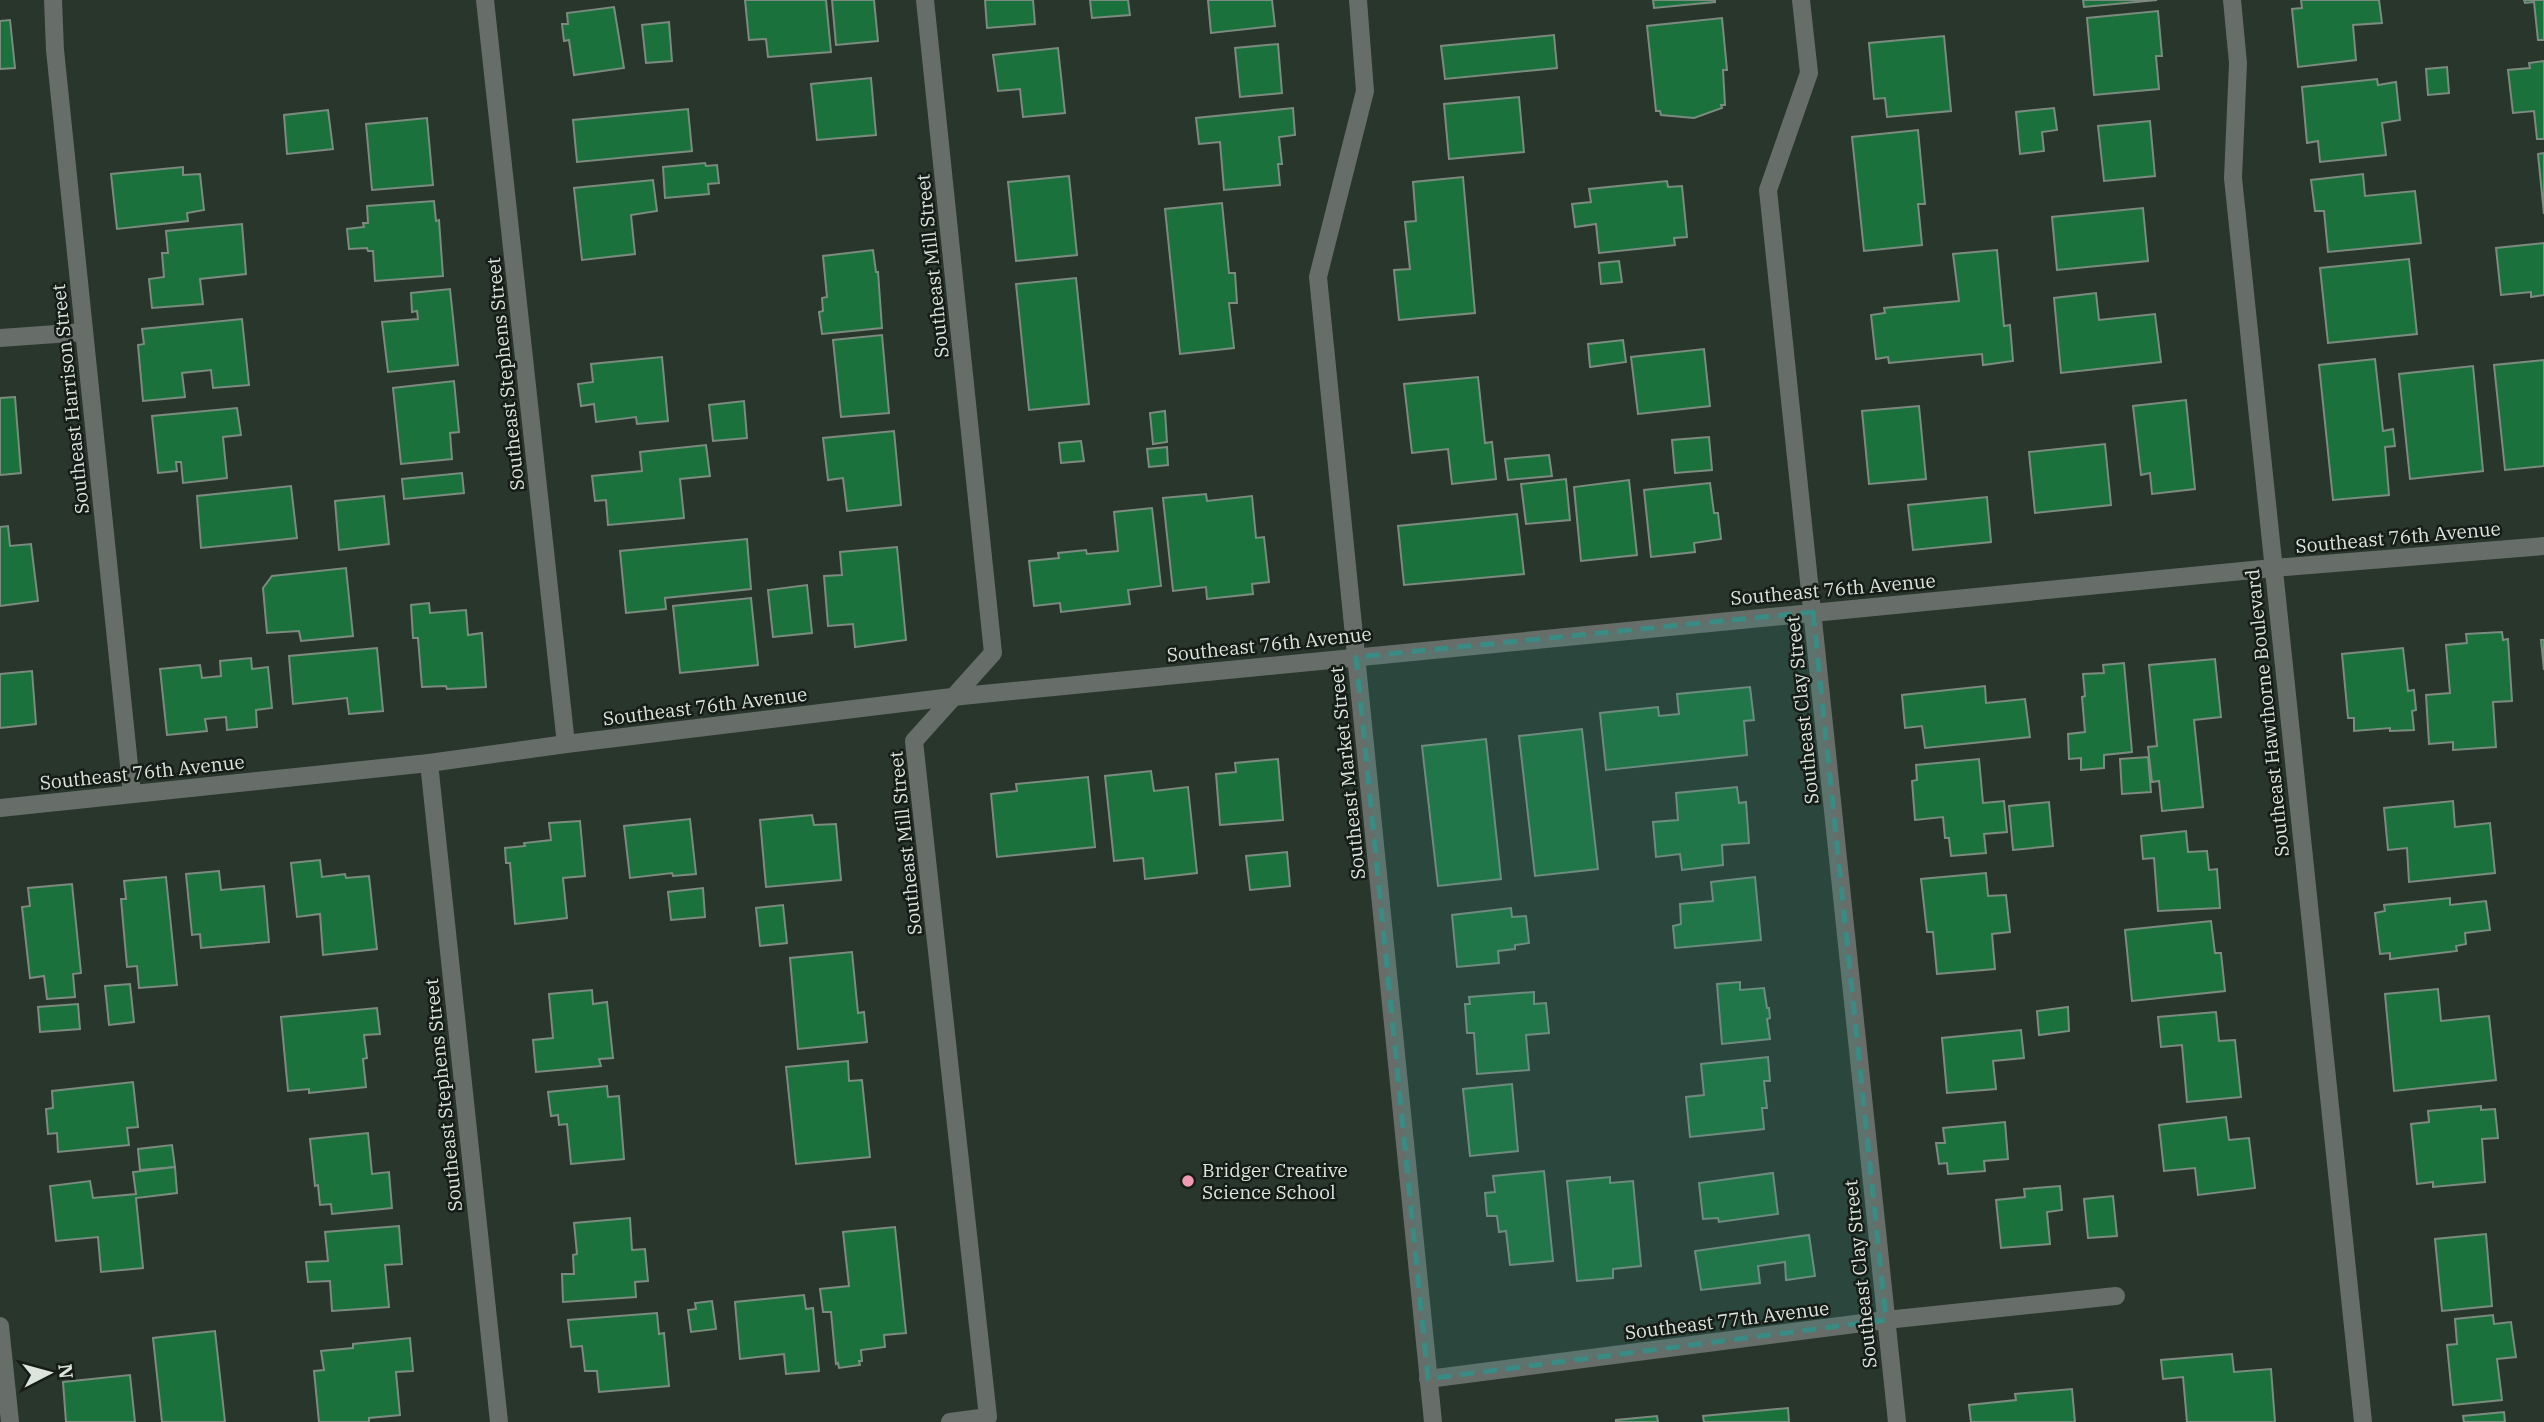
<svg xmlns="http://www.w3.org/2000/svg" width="2544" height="1422" font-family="'IBM Plex Serif',serif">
	<rect width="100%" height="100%" fill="#29362c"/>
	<g fill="#1b713b" stroke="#7b8b7f" stroke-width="2">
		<path d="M745,0H826L831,52L768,57L766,39L749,40Z"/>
		<path d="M832,0H874L878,41L836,45Z"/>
		<path d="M985,0H1033L1035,24L987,28Z"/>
		<path d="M1090,0H1128L1130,15L1092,18Z"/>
		<path d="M1208,0H1272L1275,26L1211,33Z"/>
		<path d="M1653,0H1715V2L1654,8Z"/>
		<path d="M2083,0H2157L2084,7Z"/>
		<path d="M2301,0H2379L2382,23L2353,25L2356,60L2298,67L2292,9L2302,8Z"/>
		<path d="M2524,0H2544V40H2538L2534,2L2525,3Z"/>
		<path d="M614,7L624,68L574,75L569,40L564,41L562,24H568L567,13Z"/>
		<path d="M2158,11L2162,56H2156L2159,89L2094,95L2087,18Z"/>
		<path d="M1722,18L1727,70H1723L1725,105H1721L1722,108L1694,118L1661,115L1660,111H1656L1647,26Z"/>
		<path d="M10,20L15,68L0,69V21Z"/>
		<path d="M669,22L672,61L646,63L642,25Z"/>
		<path d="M1554,35L1557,68L1445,79L1441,46Z"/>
		<path d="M1944,36L1951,111L1887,117L1885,98L1874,99L1869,43Z"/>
		<path d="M1278,44L1282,93L1240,97L1235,48Z"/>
		<path d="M1058,48L1065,113L1023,117L1020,89L998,91L993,55Z"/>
		<path d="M2544,61V139H2537L2534,111L2513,113L2508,70L2530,68L2529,63Z"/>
		<path d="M2447,67L2449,93L2428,95L2426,69Z"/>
		<path d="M871,78L876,135L817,140L811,84Z"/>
		<path d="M2377,79L2378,85L2396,82L2400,120L2382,123L2386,155L2320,162L2318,141L2307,143L2302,87Z"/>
		<path d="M1519,97L1524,152L1449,159L1444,104Z"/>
		<path d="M1293,108L1295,135L1279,137L1282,164H1278L1280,185L1224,190L1220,142L1199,144L1196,118Z"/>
		<path d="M2054,108L2057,130L2042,132L2044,151L2020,154L2016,112Z"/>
		<path d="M688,109L692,151L577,162L573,120Z"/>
		<path d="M328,110L333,149L287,154L284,115Z"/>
		<path d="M427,118L433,185L372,190L366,124Z"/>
		<path d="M2150,121L2155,176L2104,181L2098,126Z"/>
		<path d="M1918,130L1925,204H1918L1922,245L1864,251L1852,137Z"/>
		<path d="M2544,153V214L2538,154Z"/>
		<path d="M705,163L706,166L717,165L719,183L708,184L709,194L665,198L663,167Z"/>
		<path d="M183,167V175L200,174L204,210L187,213L188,221L117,229L111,174Z"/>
		<path d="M2363,174L2365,196L2415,191L2421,243L2328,252L2324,211H2315L2311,180Z"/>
		<path d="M1069,176L1077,255L1016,261L1008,182Z"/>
		<path d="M1463,177L1475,313L1399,320L1394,270L1410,269L1405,222L1416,221L1413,182Z"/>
		<path d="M653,180L657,211L631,215L635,254L582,260L574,188Z"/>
		<path d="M1667,181L1668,187L1682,186L1687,237L1674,238L1675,245L1599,253L1596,224L1575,227L1572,204L1591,202L1589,189Z"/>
		<path d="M434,201L436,221L439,220L443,276L375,281L373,251H368L367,248L349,249L347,229L364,227L363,223H368L367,206Z"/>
		<path d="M1222,203L1229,273H1235L1237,303H1229L1234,348L1180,354L1165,209Z"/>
		<path d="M2143,208L2148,261L2057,270L2052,217Z"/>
		<path d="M242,224L246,274L200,279L203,304L152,308L149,279L164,277L162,253H168L166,231Z"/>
		<path d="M2544,243V295L2531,297V292L2501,295L2496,248Z"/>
		<path d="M873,250L876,272H878L882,328L822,334L819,312L823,311L822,298L827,297L823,256Z"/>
		<path d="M1997,250L2004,326L2010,325L2013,361L1983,365L1982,354L1889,363L1888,357L1876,359L1871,315L1885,313L1884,308L1959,301L1953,254Z"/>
		<path d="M2409,259L2417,334L2328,343L2320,268Z"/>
		<path d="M1619,261L1622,282L1601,284L1599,263Z"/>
		<path d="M1076,278L1089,404L1029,410L1016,284Z"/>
		<path d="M450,289L458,365L388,372L382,322L418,319L417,311L412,312L411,293Z"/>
		<path d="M2096,293L2099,320L2155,314L2161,362L2061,373L2054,298Z"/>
		<path d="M242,319L249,385L213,388L211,370L182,373L185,397L143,401L138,345L144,344L142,329Z"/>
		<path d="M882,335L889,413L841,417L833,340Z"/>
		<path d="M1623,340L1626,362L1590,367L1588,344Z"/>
		<path d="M1704,349L1710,406L1638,414L1631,357Z"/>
		<path d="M662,357L668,421L637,424L636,417L596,422L594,404L581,406L578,384L593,382L591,364Z"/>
		<path d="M2375,359L2383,431L2393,429L2395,446L2385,447L2389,495L2333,500L2319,365Z"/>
		<path d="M2544,360V466L2505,470L2494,365Z"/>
		<path d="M2473,366L2483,471L2410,479L2399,374Z"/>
		<path d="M1478,377L1485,443L1492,442L1496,479L1452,484L1448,449L1412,453L1404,384Z"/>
		<path d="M454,381L459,432L450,433L452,459L401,464L393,388Z"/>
		<path d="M15,397L21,473L0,475V398Z"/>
		<path d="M2186,400L2195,489L2152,494L2150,473L2141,475L2133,406Z"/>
		<path d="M744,401L747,438L713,441L709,405Z"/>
		<path d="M1919,406L1926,479L1869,484L1862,411Z"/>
		<path d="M237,408L241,435L223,437L227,478L183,483L181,462H176L177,471L158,473L152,416Z"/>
		<path d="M1165,411L1167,442L1153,444L1150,413Z"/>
		<path d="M894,431L901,505L847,511L843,478L828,480L823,438Z"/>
		<path d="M1709,437L1712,470L1675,473L1672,440Z"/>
		<path d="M1081,441L1084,461L1061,463L1059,443Z"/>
		<path d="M2105,444L2111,505L2035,513L2029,452Z"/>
		<path d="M706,445L710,476L680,479L684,518L608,525L606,500L595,501L592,476L642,471L640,452Z"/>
		<path d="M1167,447L1168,465L1149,467L1147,449Z"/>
		<path d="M1549,455L1552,476L1508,480L1505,459Z"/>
		<path d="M462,473L464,493L404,499L402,479Z"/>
		<path d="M1566,479L1570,520L1526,524L1521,484Z"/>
		<path d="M1629,480L1637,555L1581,561L1574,487Z"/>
		<path d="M1710,483L1714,513H1718L1721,539L1694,543L1695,552L1651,557L1644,490Z"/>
		<path d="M291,486L297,538L201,548L197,496Z"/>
		<path d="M1206,494L1207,501L1252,496L1256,538L1264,537L1269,582L1252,584L1253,594L1207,599L1206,587L1173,591L1163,498Z"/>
		<path d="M384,496L389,544L339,550L335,501Z"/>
		<path d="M1987,497L1991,542L1913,550L1908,505Z"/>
		<path d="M1152,508L1161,586L1128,590L1130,604L1061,612L1060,603L1034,606L1029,561L1059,558L1058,553L1086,550L1087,554L1118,551L1114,512Z"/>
		<path d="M1517,514L1524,574L1404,585L1398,526Z"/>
		<path d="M8,526L10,546L31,544L38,601L0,606V527Z"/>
		<path d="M747,539L751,589L665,598L666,609L626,613L620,551Z"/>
		<path d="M897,547L906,640L855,647L853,624L828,626L824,576L842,575L840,552Z"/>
		<path d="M346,568L353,636L301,641L299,631L267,633L263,588L272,576Z"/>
		<path d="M807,585L812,633L773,637L768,590Z"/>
		<path d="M751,598L758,665L680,673L673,606Z"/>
		<path d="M429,603L430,613L466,610L468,635L482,633L486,687L447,689L446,686L422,687L418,638H413L411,605Z"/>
		<path d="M2502,632L2503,640L2508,639L2512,701L2493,702L2496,747L2453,750V742L2429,744L2426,695L2450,693L2446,645L2467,643L2466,634Z"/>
		<path d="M2541,640H2544V670Z"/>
		<path d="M377,648L383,711L349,714L347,698L293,704L289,656Z"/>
		<path d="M2403,648L2408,691L2414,690L2416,710L2412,711L2414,730L2390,731V728L2354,731V718H2348L2342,654Z"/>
		<path d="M251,658L252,669L268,667L272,708L256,710L257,727L227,730L226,717L205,719L207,731L167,735L160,669L200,665L202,678L221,676L220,661Z"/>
		<path d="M2215,659L2221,717L2194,720L2203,807L2162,811L2159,781L2152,782L2148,747L2157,746L2149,665Z"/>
		<path d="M2124,663L2132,752L2104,755V768L2081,770V758L2069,759L2068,734L2085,732L2082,697L2085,696L2083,674L2104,673L2103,665Z"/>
		<path d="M32,671L36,724L0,728V674Z"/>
		<path d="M1985,686L1986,703L2025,699L2030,737L1925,748L1922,726L1905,728L1902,695Z"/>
		<path d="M1750,687L1754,720L1744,721L1747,755L1606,770L1600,713L1658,707L1659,716L1679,714L1677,694Z"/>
		<path d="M1582,729L1598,869L1535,876L1519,736Z"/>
		<path d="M1486,739L1501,879L1438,886L1422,746Z"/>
		<path d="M2148,757L2151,792L2122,794L2120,759Z"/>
		<path d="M1278,759L1283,820L1220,825L1216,774L1236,772L1235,763Z"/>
		<path d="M1979,759L1983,803L2004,801L2007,832L1984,834L1986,853L1951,856L1949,838H1945L1943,817L1915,820L1912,781L1917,780L1916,765Z"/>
		<path d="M1151,771L1154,791L1188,787L1197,873L1145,879L1143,858L1114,861L1105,776Z"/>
		<path d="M1088,777L1095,847L997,857L991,794L1017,791L1016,784Z"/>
		<path d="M1737,787L1739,803L1746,802L1749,843L1722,845L1723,865L1682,870L1680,854L1656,857L1653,822L1678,820L1676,793Z"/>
		<path d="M2453,801L2455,827L2490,823L2495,873L2409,882L2407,848L2388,850L2384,808Z"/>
		<path d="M2049,802L2053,846L2013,850L2009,806Z"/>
		<path d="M812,815L814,825L836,824L841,880L766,887L760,820Z"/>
		<path d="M690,819L696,874L673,876L672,873L630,878L624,826Z"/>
		<path d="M580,821L585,876L563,878L567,918L515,924L510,863H506L505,848L525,846L524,843L551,840L549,823Z"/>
		<path d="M2186,831L2188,852L2207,851L2209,870L2217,869L2220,908L2158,911L2154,858L2143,859L2141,836Z"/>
		<path d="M1287,852L1290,886L1250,890L1246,856Z"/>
		<path d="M320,860L322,877L345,874L346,878L369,876L377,949L323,955L320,914L297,917L291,863Z"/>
		<path d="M219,871L221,890L264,886L269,942L201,948L200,934L192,935L186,874Z"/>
		<path d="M1986,873L1988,896L2006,895L2010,932L1992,934L1995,969L1937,974L1933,932H1927L1921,879Z"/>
		<path d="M166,877L177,985L139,988L137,966L127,967L121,899H126L124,881Z"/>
		<path d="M1755,877L1761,940L1675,948L1673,926L1681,924L1680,904L1713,901L1711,882Z"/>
		<path d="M72,884L81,973L73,974L75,997L47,999L44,976L30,978L22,907L30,906L28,888Z"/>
		<path d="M703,888L705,917L671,920L668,892Z"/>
		<path d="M2450,898V905L2486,901L2490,930L2465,933L2466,944L2456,946L2457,951L2390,959V953L2380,954L2375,913L2385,911L2384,905Z"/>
		<path d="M783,905L787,943L760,946L756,908Z"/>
		<path d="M1511,908L1512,917L1526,916L1529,943L1515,945V949L1498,951L1499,963L1457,967L1452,915Z"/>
		<path d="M2211,921L2215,953H2221L2225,991L2132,1001L2125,930Z"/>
		<path d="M852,952L858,1013L864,1012L867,1042L798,1049L790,958Z"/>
		<path d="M1740,982V990L1764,988L1767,1008H1769L1770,1018L1767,1019L1770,1039L1722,1044L1717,984Z"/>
		<path d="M130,984L134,1022L109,1025L105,986Z"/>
		<path d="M2438,989L2441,1021L2489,1016L2496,1080L2394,1091L2385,994Z"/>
		<path d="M592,990L593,1004L607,1002L613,1058L599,1059L601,1066L536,1072L533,1040L553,1038L549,994Z"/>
		<path d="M1534,992V1004L1546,1003L1549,1033L1526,1035L1529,1070L1477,1074L1474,1033H1467L1465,1004H1470L1469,997Z"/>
		<path d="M78,1004L80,1029L40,1032L38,1007Z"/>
		<path d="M2068,1007L2069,1031L2039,1035L2037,1011Z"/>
		<path d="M377,1008L380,1034L364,1035L367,1058L363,1059L366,1087L309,1093V1089L288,1091L281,1017Z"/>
		<path d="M2216,1012L2219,1041L2235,1040L2241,1097L2187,1102L2182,1045L2161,1047L2158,1017Z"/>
		<path d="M2021,1030L2024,1058L1993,1061L1996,1089L1947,1093L1942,1038Z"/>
		<path d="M1768,1057L1770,1081H1764L1767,1108H1762L1764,1129L1690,1137L1686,1097L1704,1095L1701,1064Z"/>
		<path d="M848,1061L849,1081L862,1080L870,1157L796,1164L786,1067Z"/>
		<path d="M133,1082L138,1127L127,1128L129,1145L58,1152L57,1133L48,1134L46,1109L53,1108L52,1091Z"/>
		<path d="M1512,1084L1518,1151L1470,1156L1463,1089Z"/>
		<path d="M607,1086L608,1097L619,1096L624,1159L571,1164L567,1124L559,1125L558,1115L551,1116L548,1092Z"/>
		<path d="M2481,1106V1110L2495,1109L2498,1138L2482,1139L2485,1182L2433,1187V1182L2417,1184L2411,1124L2429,1122L2428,1111Z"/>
		<path d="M2226,1117L2229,1140L2249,1138L2255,1188L2198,1195L2195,1168L2164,1171L2159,1125Z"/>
		<path d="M2005,1122L2008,1159L1984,1161L1985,1171L1948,1174L1947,1163L1939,1164L1936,1143H1945L1943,1128Z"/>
		<path d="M368,1133L372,1174L389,1172L392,1208L332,1214L331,1204L320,1205L318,1185L315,1186L310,1139Z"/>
		<path d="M172,1145L175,1167L140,1170L138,1149Z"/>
		<path d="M175,1167L177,1193L136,1198L143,1268L101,1272L98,1237L56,1241L50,1186L90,1181L93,1198L136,1194L133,1172Z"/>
		<path d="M1544,1171L1553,1261L1510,1265L1506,1231L1499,1232L1497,1216H1487L1485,1193L1495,1192L1493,1176Z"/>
		<path d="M1773,1173L1778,1214L1719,1222L1718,1218L1703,1219L1699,1183Z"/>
		<path d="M1610,1177V1183L1633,1181L1641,1266L1613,1269V1278L1577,1281L1567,1181Z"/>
		<path d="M2060,1186L2062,1210L2047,1212L2050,1244L2001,1248L1996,1200L2025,1197L2024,1189Z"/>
		<path d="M2113,1196L2117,1236L2088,1238L2084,1199Z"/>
		<path d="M630,1218L632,1250L645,1249L648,1281L635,1282L636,1297L563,1302L562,1274H574L573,1255L577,1254L574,1223Z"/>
		<path d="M399,1226L402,1264L385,1265L389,1307L332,1311L330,1281L308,1282L306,1262L328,1261L325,1232Z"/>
		<path d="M895,1227L906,1333L884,1335L885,1347L861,1350L862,1361H859L860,1365L839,1368L838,1363L836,1364L831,1312H823L820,1289L849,1286L843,1232Z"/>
		<path d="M2486,1234L2492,1306L2442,1311L2435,1239Z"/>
		<path d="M1809,1235L1815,1276L1786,1280L1785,1262L1758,1266L1760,1283L1701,1290L1695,1251Z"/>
		<path d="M804,1295L806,1309L813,1308L819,1371L786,1374L784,1354L740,1359L735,1302Z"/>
		<path d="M712,1301L716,1329L691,1332L688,1310L696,1309L695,1303Z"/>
		<path d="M657,1313L659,1334L664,1333L669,1386L599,1392L597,1371H585L582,1346L571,1347L568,1320Z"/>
		<path d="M2493,1315L2494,1324L2511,1322L2516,1357L2497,1359L2502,1400L2453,1405L2447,1345L2457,1344L2455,1319Z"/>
		<path d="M215,1331L225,1422H162L153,1338Z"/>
		<path d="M410,1338L413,1371L396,1372L400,1415L369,1418V1422H319L314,1371L324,1370L321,1351L353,1348V1344Z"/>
		<path d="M2232,1354L2234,1372L2271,1369L2275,1422H2187L2183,1377L2163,1379L2161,1360Z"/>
		<path d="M130,1375L135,1422H66L63,1382Z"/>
		<path d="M2072,1389L2075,1422H1971L1969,1405L2016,1400L2015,1394Z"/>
		<path d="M1788,1408L1789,1422H1704L1703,1416Z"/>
		<path d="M2504,1412L2505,1422H2464L2463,1416Z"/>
		<path d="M1657,1416L1658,1422H1616V1420Z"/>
	</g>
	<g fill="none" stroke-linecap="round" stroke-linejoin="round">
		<g stroke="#676d68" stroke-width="18">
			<path d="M53,0L55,50L132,794"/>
			<path d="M485,0L566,744"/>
			<path d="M925,0L993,653L914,741L988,1417L950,1422"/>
			<path d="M1358,0L1365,91L1318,277L1433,1422"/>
			<path d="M1801,0L1809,73L1768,190L1897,1422"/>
			<path d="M2232,0L2238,63L2233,178L2363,1422"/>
			<path d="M0,338L84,332"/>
			<path d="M429,763L499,1422"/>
			<path d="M0,808L429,763L566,744L952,697L2273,568L2544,546"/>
			<path d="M0,1326L10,1422"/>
			<path d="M1428,1379L1886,1320L2116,1296"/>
		</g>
	</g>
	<path fill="#388c84" fill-opacity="0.2" stroke="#388c84" stroke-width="5" stroke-dasharray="14 9" stroke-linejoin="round" d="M1813,612L1886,1320L1428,1379L1356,657Z"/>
	<circle fill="#f19ab3" stroke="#161c17" stroke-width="2.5" cx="1188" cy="1181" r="7"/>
	<g text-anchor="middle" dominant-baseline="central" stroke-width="5" stroke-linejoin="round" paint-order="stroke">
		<g font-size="19" fill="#dbe4dd" stroke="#161c17">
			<text transform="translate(932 266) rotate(-96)">Southeast Mill Street</text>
			<text transform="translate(505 374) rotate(-96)">Southeast Stephens Street</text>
			<text transform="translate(70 399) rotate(-96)">Southeast Harrison Street</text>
			<text transform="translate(2398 537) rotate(-5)">Southeast 76th Avenue</text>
			<text transform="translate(1833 589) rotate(-5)">Southeast 76th Avenue</text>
			<text transform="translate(1269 644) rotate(-6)">Southeast 76th Avenue</text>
			<text transform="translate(705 706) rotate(-7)">Southeast 76th Avenue</text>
			<text transform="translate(1802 710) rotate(-96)">Southeast Clay Street</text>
			<text transform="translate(2267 713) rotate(-96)">Southeast Hawthorne Boulevard</text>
			<text transform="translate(142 772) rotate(-6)">Southeast 76th Avenue</text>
			<text transform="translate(1347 773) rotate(-96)">Southeast Market Street</text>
			<text transform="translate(905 843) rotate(-96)">Southeast Mill Street</text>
			<text transform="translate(443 1095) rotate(-96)">Southeast Stephens Street</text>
			<text transform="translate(1860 1274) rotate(-96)">Southeast Clay Street</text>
			<text transform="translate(1727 1320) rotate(-7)">Southeast 77th Avenue</text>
		</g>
		<g font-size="19" fill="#dbe4dd" stroke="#161c17" text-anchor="start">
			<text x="1202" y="1170">Bridger Creative<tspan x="1202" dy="22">Science School</tspan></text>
		</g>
	</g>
	<g transform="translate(49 1373) rotate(84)" stroke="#161c17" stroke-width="5" paint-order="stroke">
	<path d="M0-5L12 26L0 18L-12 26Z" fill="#dbe4dd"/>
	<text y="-10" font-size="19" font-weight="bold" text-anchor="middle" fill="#dbe4dd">N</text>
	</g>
</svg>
